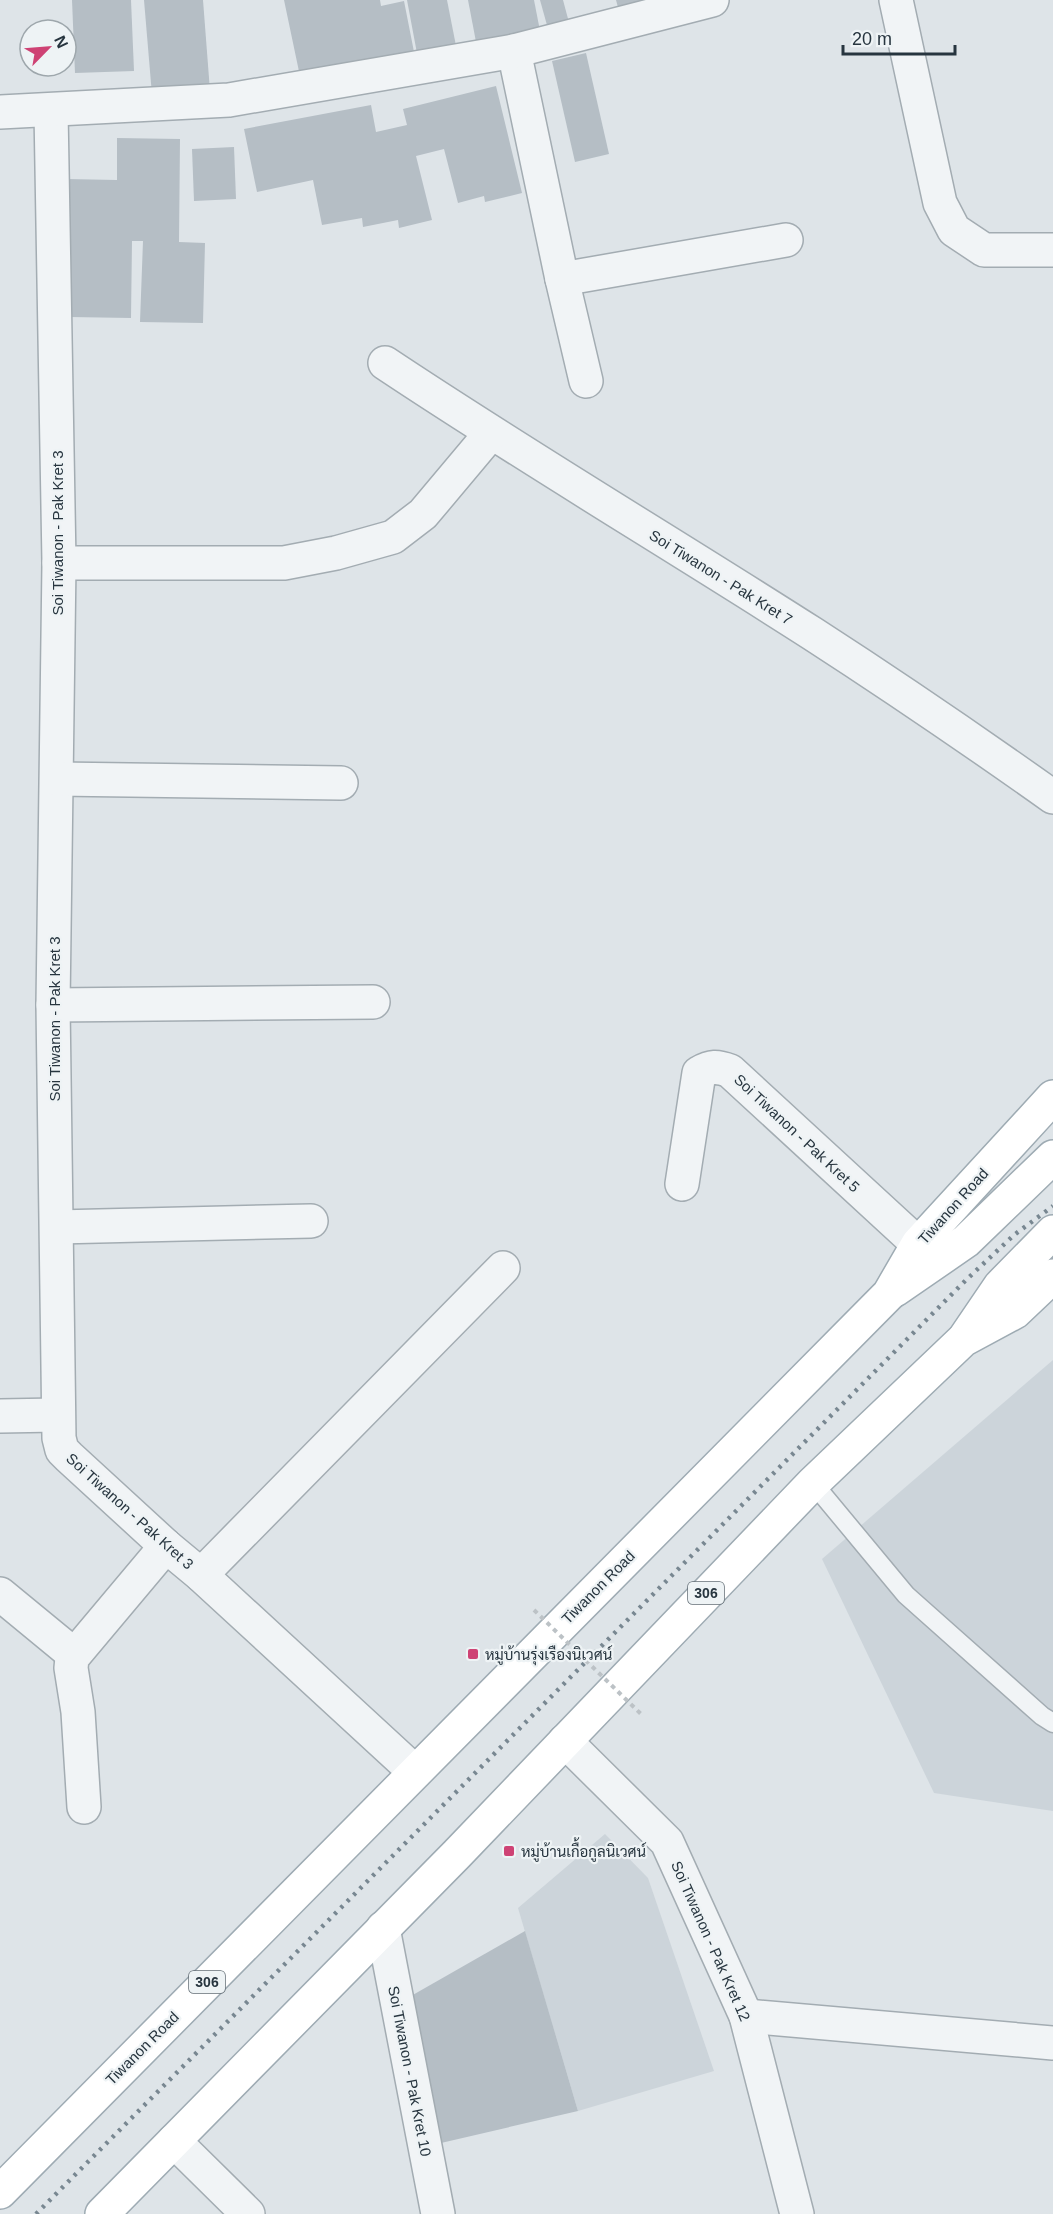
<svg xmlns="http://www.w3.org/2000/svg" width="1053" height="2214" font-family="Arial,Sarabun,sans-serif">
	<rect width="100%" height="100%" fill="#dee4e8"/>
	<g fill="#ccd4da">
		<path d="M1053,1360V1811L934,1793L822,1559Z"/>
		<path d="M605,1834L648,1878L714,2071L578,2111L518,1908Z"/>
	</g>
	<g fill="#b5bec5">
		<path d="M72,0H131L134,71L75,73Z"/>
		<path d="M144,0H203L210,91L152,95Z"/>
		<path d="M284,0H380L381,6L404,1L415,57L301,81Z"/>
		<path d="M407,0H447L458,56L419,64Z"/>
		<path d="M468,0H534L541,36L477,47Z"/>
		<path d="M540,0H563L571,30L550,36Z"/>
		<path d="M616,0H654L619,11Z"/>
		<path d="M586,53L609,154L575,162L552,61Z"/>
		<path d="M496,86L522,193L485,202L484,196L458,203L444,149L416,156L432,220L399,228L398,220L363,227L362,218L322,225L313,180L257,192L244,129L371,105L376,132L407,125L403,109Z"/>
		<path d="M117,138L180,139L179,242L205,243L203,323L140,322L143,241H132L131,318L70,317L71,239H65L66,179L117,180Z"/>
		<path d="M234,147L236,199L194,201L192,149Z"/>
		<path d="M525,1931L578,2111L441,2143L411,1996Z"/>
	</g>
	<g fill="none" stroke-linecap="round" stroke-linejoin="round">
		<g stroke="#a3acb2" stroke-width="21">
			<path id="service" d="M813,1483L906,1595L1042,1716L1053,1723"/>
		</g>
		<g stroke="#a3acb2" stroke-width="36">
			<g id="minor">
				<path d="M896,0L940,203L954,230L984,250H1053"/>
				<path d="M514,51L562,279L586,381"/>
				<path d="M51,111L59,563L53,1005L59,1438L62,1450L69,1457L166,1546L201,1575L415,1772"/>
				<path d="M0,112L229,100L514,51L712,0"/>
				<path d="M562,279L786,240"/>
				<path d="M385,363C526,457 671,543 813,634C895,687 974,741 1053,797"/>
				<path d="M59,563H284L336,553L393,537L423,514L491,433"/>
				<path d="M57,779L341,783"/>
				<path d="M53,1005L373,1002"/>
				<path d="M682,1184L699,1073C711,1066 717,1066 730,1071L918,1244"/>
				<path d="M57,1227L311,1221"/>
				<path d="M0,1416L57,1415"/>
				<path d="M201,1575L503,1268"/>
				<path d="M0,1594L73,1654"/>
				<path d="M565,1741L667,1842L746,2016L797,2214"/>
				<path d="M84,1807L78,1712L71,1668L72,1658L166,1546"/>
				<path d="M383,1928L438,2214"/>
				<path d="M746,2016L1053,2043"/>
				<path d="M174,2141L248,2214"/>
			</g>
		</g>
		<g stroke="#9eabb3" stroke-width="36">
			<g id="primary">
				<path d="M895,1290L966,1241L1053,1157"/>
				<path d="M966,1336L1000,1286L1053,1232"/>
				<path d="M0,2192L889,1294L918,1244L1053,1097"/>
				<path d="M102,2214L457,1854L813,1483L963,1340L1015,1312L1053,1276"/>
			</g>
		</g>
		<use href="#service" stroke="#f1f4f6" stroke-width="18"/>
		<use href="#minor" stroke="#f1f4f6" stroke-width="33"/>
		<use href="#primary" stroke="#fff" stroke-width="33"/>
		<path stroke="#788791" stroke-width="4.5" stroke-dasharray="3 6" stroke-linecap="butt" d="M36,2214L966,1280L1014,1235L1053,1206"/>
		<path stroke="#bcc2c6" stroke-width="4" stroke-dasharray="4.5 4.5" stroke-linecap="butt" d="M534,1610L642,1715"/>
	</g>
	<g fill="#ce4274" stroke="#eef3f5" stroke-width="2">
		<rect x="467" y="1648" width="12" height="12" rx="3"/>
		<rect x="503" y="1845" width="12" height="12" rx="3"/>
	</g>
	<g text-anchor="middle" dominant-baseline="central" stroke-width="4.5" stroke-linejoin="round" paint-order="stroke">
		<g fill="#eef3f5" stroke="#636e76" stroke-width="1.5">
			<rect x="688" y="1582" width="36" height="22" rx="4.5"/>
			<rect x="189" y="1971" width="36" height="22" rx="4.5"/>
		</g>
		<g font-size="14" font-weight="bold" fill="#27353f">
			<text x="706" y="1593">306</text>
			<text x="207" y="1982">306</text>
		</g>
		<g font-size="15" fill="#27353f" stroke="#eef3f5">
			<text transform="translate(57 533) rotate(-90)">Soi Tiwanon - Pak Kret 3</text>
			<text transform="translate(721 577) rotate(32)">Soi Tiwanon - Pak Kret 7</text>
			<text transform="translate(54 1019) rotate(-90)">Soi Tiwanon - Pak Kret 3</text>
			<text transform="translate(797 1133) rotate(43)">Soi Tiwanon - Pak Kret 5</text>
			<text transform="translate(953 1206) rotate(-48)">Tiwanon Road</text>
			<text transform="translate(130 1511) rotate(42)">Soi Tiwanon - Pak Kret 3</text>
			<text transform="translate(598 1587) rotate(-45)">Tiwanon Road</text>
			<text transform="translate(711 1941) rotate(66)">Soi Tiwanon - Pak Kret 12</text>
			<text transform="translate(142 2048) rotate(-45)">Tiwanon Road</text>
			<text transform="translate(410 2071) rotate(79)">Soi Tiwanon - Pak Kret 10</text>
		</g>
		<g font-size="15" fill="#27353f" stroke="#eef3f5" text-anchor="start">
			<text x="485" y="1654">หมู่บ้านรุ่งเรืองนิเวศน์</text>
			<text x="521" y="1851">หมู่บ้านเกื้อกูลนิเวศน์</text>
		</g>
	</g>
	<g transform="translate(48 48) rotate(65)"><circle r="28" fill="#eef3f5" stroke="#9ea7ac" stroke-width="1.5"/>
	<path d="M0-4.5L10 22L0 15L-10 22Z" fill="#ce4274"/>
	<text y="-9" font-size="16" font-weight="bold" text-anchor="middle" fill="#27353f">N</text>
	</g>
	<path d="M843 45v9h112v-9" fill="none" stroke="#27353f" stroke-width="3"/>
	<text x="852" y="45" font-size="18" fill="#27353f" stroke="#eef3f5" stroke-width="4.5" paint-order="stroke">20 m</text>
</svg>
